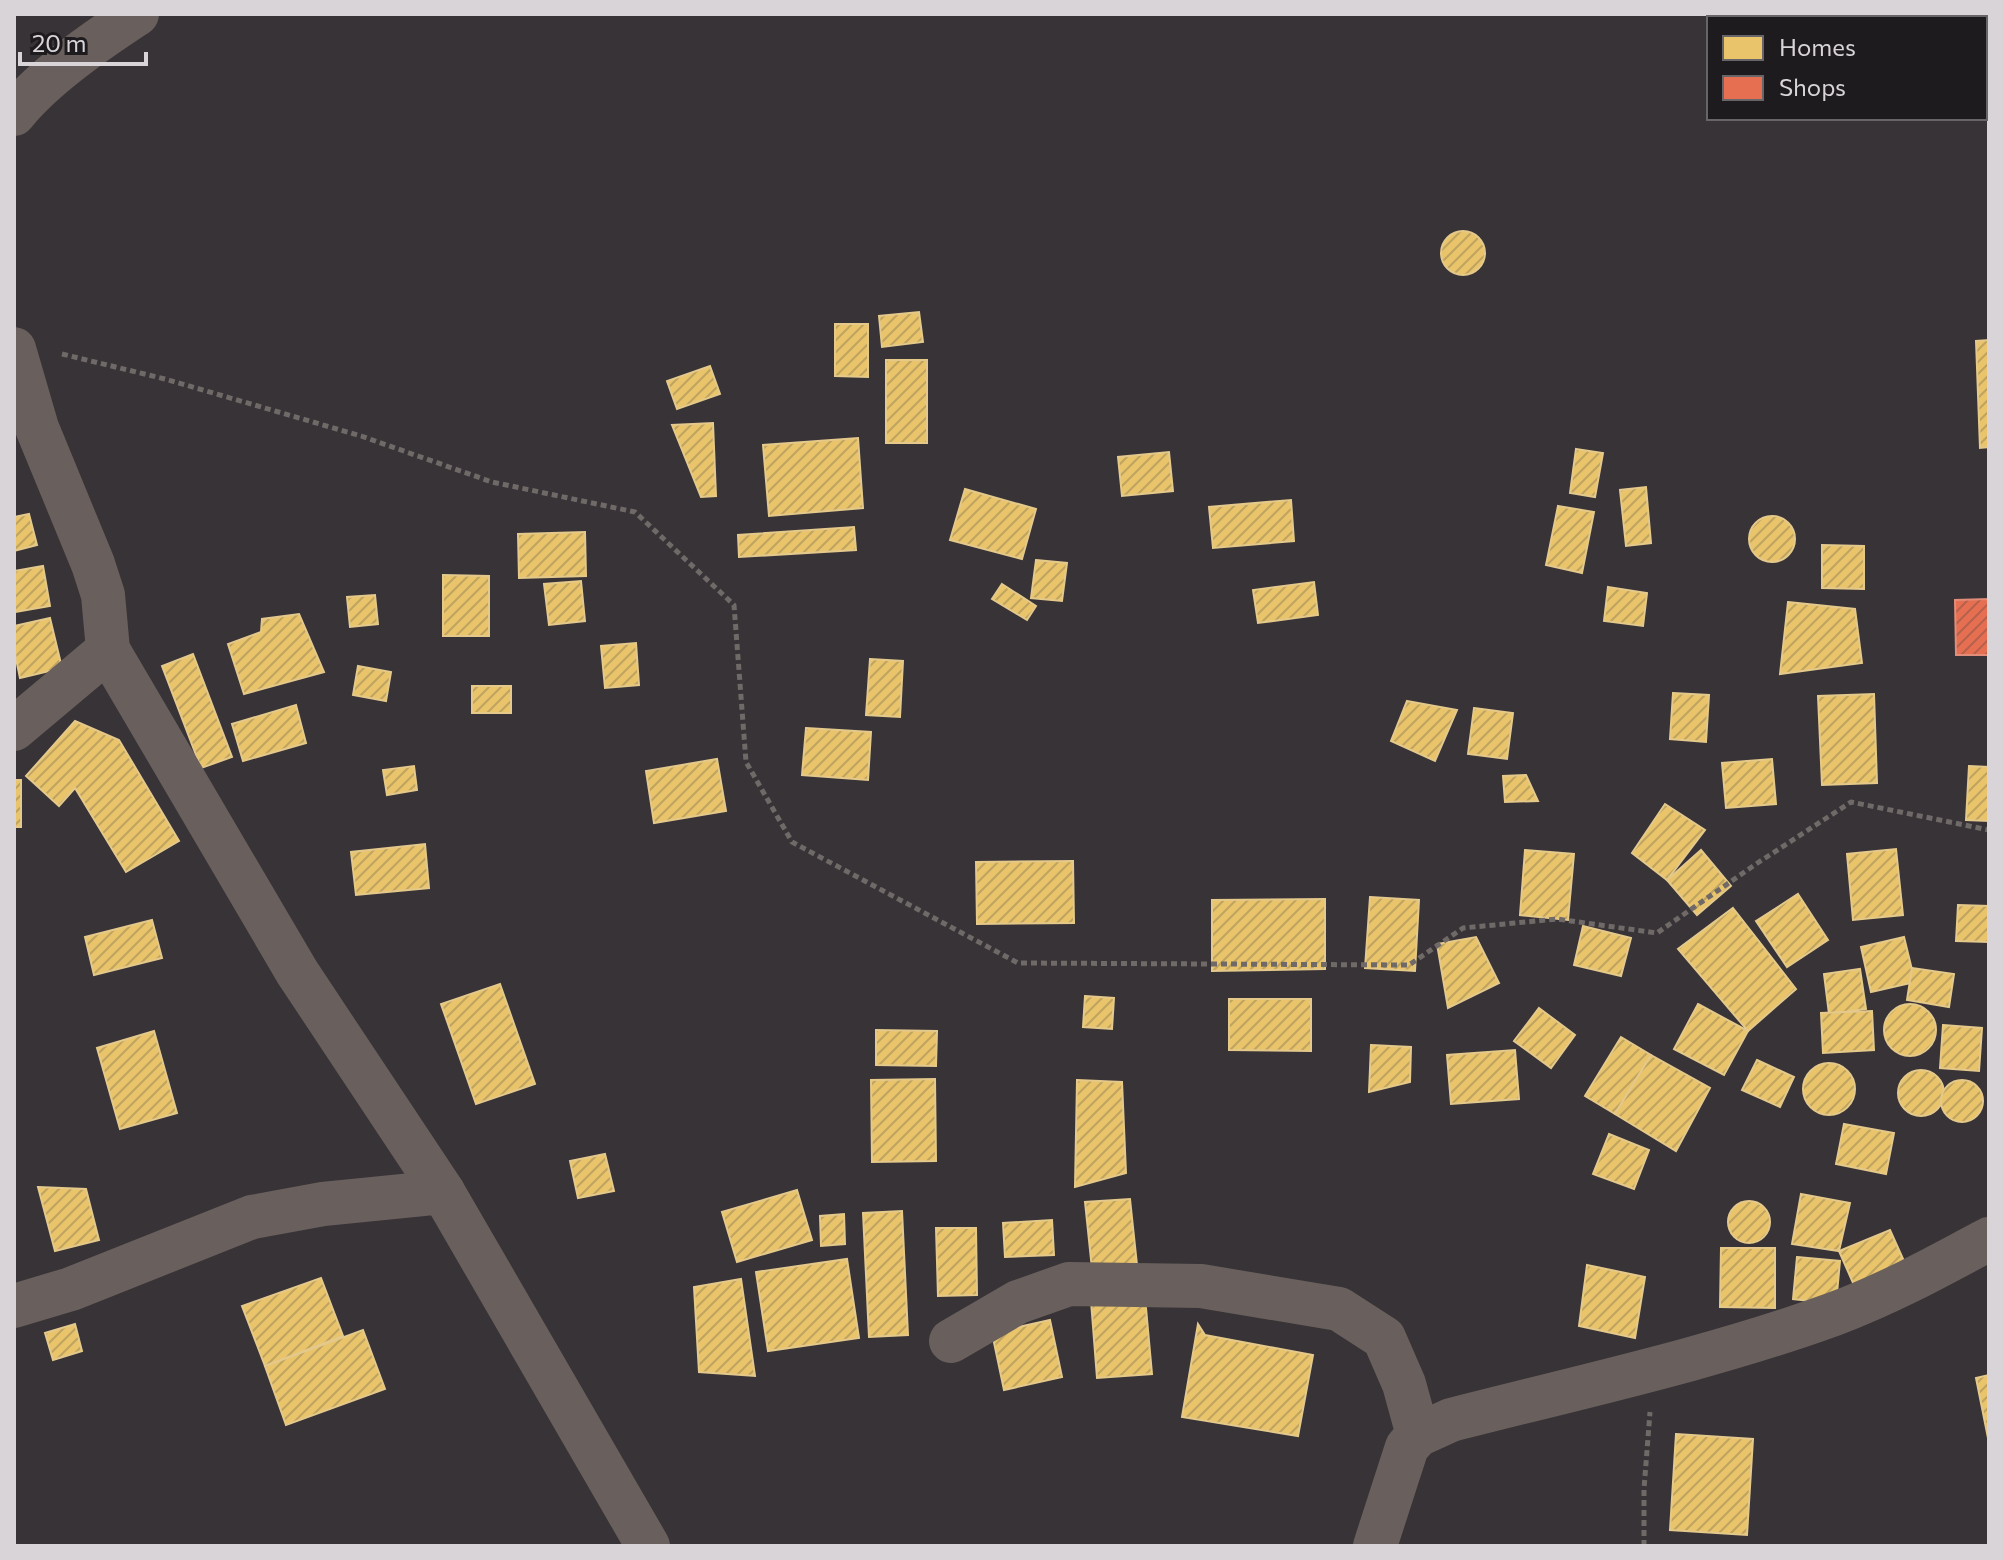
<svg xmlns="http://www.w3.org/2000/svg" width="2003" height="1560" font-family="Commissioner,sans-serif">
	<defs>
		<pattern id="homes-hatch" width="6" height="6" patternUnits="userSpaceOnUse" patternTransform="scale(2)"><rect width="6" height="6" fill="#e9c46a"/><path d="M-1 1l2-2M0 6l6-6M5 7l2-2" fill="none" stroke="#bfa360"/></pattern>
		<pattern id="shops-hatch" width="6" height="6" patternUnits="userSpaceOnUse" patternTransform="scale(2)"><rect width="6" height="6" fill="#e76f51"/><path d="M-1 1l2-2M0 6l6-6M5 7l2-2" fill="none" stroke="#b5614c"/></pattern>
	</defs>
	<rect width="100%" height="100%" fill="#383337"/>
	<g fill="url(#homes-hatch)" stroke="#e4c98b" stroke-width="2">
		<circle cx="1463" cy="253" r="22"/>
		<path d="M919,312L923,342L882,347L879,316Z"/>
		<path d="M835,324H868V377L835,376Z"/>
		<path d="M1989,340V447L1980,448L1976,341Z"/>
		<rect x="886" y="360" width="41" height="83"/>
		<path d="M710,366L720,394L677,409L667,381Z"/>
		<path d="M713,423L716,496L701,497L672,425Z"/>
		<path d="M858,438L863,508L769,516L763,445Z"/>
		<path d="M1576,449L1603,453L1595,497L1570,493Z"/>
		<path d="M1169,452L1173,491L1122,496L1118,457Z"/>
		<path d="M1646,487L1651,543L1626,546L1620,490Z"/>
		<path d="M965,489L1036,509L1022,559L950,540Z"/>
		<path d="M1291,500L1294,541L1213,548L1209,507Z"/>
		<path d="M1558,506L1594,512L1582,573L1546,565Z"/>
		<path d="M29,514L37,545L14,551V517Z"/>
		<circle cx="1772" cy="539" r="23"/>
		<path d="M854,527L856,550L739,557L738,535Z"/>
		<path d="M585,532L586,576L519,578L518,534Z"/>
		<path d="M1822,545L1864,546V589L1822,588Z"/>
		<path d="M1036,560L1067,563L1062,601L1031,598Z"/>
		<path d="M43,566L50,606L15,612L14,571Z"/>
		<path d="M443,575L489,576V636H443Z"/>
		<path d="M581,581L585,621L549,625L544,584Z"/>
		<path d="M1314,582L1318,615L1258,623L1253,590Z"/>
		<path d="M1002,584L1036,606L1027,620L992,599Z"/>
		<path d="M1608,587L1647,593L1643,626L1604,621Z"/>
		<path d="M375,595L378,624L350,627L347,597Z"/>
		<path d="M1788,602L1855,609L1862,663L1780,674Z"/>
		<path d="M299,614L324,672L244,694L228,644L261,632L262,619Z"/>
		<path d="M50,618L62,668L20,678L14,649V626Z"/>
		<path d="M636,643L639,685L605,688L601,646Z"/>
		<path d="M193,654L232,757L201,768L162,666Z"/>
		<path d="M870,659L903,661L900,717L866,715Z"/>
		<path d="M358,666L391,672L386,701L353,695Z"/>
		<rect x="472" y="686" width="39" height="27"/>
		<path d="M1673,693L1709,695L1706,742L1670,739Z"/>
		<path d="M1874,694L1877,783L1822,785L1818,696Z"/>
		<path d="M1407,701L1457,710L1435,761L1391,741Z"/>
		<path d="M296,705L306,743L243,761L232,724Z"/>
		<path d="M1474,708L1513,713L1507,759L1468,754Z"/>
		<path d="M75,721L119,740L179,841L126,872L75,788L59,806L26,776Z"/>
		<path d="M806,728L871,732L868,780L802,775Z"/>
		<path d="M717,759L726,811L654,823L646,771Z"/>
		<path d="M1772,759L1776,804L1726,808L1722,763Z"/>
		<path d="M414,766L417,790L387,795L383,770Z"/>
		<path d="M1969,766L1989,767V821L1966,820Z"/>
		<path d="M1526,775L1538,801L1505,802L1503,776Z"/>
		<rect x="14" y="780" width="7" height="47"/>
		<path d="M1665,804L1705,830L1667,880L1632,853Z"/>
		<path d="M425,844L429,888L356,895L351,852Z"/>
		<path d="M1896,849L1903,915L1853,920L1847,854Z"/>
		<path d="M1525,850L1574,854L1568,920L1520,915Z"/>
		<path d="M1701,850L1731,886L1697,915L1667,880Z"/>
		<path d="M1073,861L1074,923L977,924L976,862Z"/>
		<path d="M1798,894L1828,940L1787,967L1756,921Z"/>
		<path d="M1370,897L1419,900L1415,971L1365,968Z"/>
		<path d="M1325,899V969L1212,971V900Z"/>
		<path d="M1958,905L1989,906V942L1956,941Z"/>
		<path d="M1733,908L1796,989L1748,1031L1678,949Z"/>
		<path d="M152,920L162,958L94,975L85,937Z"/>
		<path d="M1583,926L1631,938L1621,976L1574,965Z"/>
		<path d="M1476,937L1499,983L1448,1008L1437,944Z"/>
		<path d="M1904,937L1915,982L1871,992L1861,947Z"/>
		<path d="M1912,968L1954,974L1949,1007L1907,1000Z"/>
		<path d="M1860,969L1866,1009L1829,1014L1824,974Z"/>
		<path d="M500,984L535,1084L476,1104L441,1004Z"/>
		<path d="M1085,996L1114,998L1112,1029L1083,1027Z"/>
		<path d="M1229,999H1311V1051L1229,1050Z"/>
		<path d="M1698,1004L1748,1031L1724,1075L1674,1049Z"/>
		<circle cx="1910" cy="1030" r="26"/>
		<path d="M1539,1008L1575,1035L1551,1068L1514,1041Z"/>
		<path d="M1872,1011L1874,1050L1823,1053L1821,1013Z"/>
		<path d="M1943,1025L1982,1028L1979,1071L1940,1068Z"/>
		<path d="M876,1030L937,1031L936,1066L876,1065Z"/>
		<path d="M154,1031L177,1113L120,1129L97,1048Z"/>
		<path d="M1621,1037L1651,1055L1615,1114L1585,1096Z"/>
		<path d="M1371,1045L1411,1047L1410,1082L1369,1092Z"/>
		<path d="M1515,1050L1519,1099L1451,1104L1447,1055Z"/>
		<path d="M1651,1055L1710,1088L1676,1151L1615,1114Z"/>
		<path d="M1757,1060L1794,1077L1780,1107L1742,1090Z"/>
		<circle cx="1829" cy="1089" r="26"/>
		<circle cx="1921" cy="1093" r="23"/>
		<path d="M935,1079L936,1161L872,1162L871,1080Z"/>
		<path d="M1077,1080L1122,1082L1126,1173L1075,1187Z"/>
		<circle cx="1962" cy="1101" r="21"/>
		<path d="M1844,1124L1894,1133L1886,1174L1836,1164Z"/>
		<path d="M1609,1134L1649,1150L1634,1189L1593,1174Z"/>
		<path d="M605,1154L614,1191L578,1198L570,1161Z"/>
		<path d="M38,1187L86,1189L99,1240L55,1251Z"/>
		<path d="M797,1190L812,1240L737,1262L722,1212Z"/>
		<path d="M1801,1194L1850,1203L1839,1251L1792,1244Z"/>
		<path d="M1130,1199L1137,1265L1092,1269L1085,1202Z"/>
		<circle cx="1749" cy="1222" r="21"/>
		<path d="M902,1211L908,1335L869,1337L863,1213Z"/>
		<path d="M844,1214L845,1244L821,1246L820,1216Z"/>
		<path d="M1052,1220L1054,1255L1005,1257L1003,1223Z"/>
		<path d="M936,1228H976L977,1295L938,1296Z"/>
		<path d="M1890,1230L1908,1270L1857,1292L1839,1251Z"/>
		<path d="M1721,1248H1775V1308L1720,1307Z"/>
		<path d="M1797,1257L1840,1261L1836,1304L1793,1299Z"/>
		<path d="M847,1259L859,1338L768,1351L756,1272Z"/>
		<path d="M1587,1265L1645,1277L1635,1338L1579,1326Z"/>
		<path d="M321,1278L343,1336L265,1366L242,1306Z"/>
		<path d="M741,1279L755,1376L699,1372L694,1287Z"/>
		<path d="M1145,1297L1152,1374L1097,1378L1091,1301Z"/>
		<path d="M1050,1320L1062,1377L1004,1390L992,1333Z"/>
		<path d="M75,1324L82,1351L53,1360L45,1333Z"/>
		<path d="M1198,1324L1205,1335L1313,1355L1298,1436L1182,1417Z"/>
		<path d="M363,1330L385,1389L286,1425L265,1366Z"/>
		<path d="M1989,1375V1437L1988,1438L1976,1378Z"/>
		<path d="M1676,1434L1753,1439L1747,1535L1670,1530Z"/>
	</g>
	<path fill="url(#shops-hatch)" stroke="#e28d7a" stroke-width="2" d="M1989,599V655H1956L1955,600Z"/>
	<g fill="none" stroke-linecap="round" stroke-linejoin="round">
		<g stroke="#6f6967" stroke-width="5" stroke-dasharray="6 4" stroke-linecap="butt">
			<path d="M62,354L165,379L361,436L492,482L635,512L734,605L746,762L792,842L1018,963L1409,965L1463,928L1557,919L1657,933L1756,864L1851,802L1989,830"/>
			<path d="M1644,1546V1489L1650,1412"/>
		</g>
		<g stroke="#69605d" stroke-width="44">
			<path d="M14,114C43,77 97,40 137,14"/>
			<path d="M14,349L37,428L93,564L103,595L108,650L297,972L443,1192L648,1546"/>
			<path d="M14,729L108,650"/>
			<path d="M14,1306L71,1289L252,1217L323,1204L443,1192"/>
			<path d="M951,1341L1018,1302L1069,1284L1201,1286L1339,1309L1384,1338L1404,1384L1418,1435"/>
			<path d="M1375,1546L1407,1447L1418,1435L1451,1420C1579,1387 1710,1359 1834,1314C1888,1294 1939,1266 1989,1239"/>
		</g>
	</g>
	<rect width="2003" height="1560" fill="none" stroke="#d8d4d8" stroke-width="32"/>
	<rect x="1707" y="16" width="280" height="104" fill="#1e1b1e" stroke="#686568" stroke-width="2"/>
	<rect x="1723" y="36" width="40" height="24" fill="#e9c46a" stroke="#686568" stroke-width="2"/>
	<text x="1779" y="56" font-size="24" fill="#d8d4d8">Homes</text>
	<rect x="1723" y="76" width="40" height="24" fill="#e76f51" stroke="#686568" stroke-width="2"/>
	<text x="1779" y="96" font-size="24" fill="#d8d4d8">Shops</text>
	<path d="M20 52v12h126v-12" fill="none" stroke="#d8d4d8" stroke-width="4"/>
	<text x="32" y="52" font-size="24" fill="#d8d4d8" stroke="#1e1b1e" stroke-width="6" paint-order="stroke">20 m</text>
</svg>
